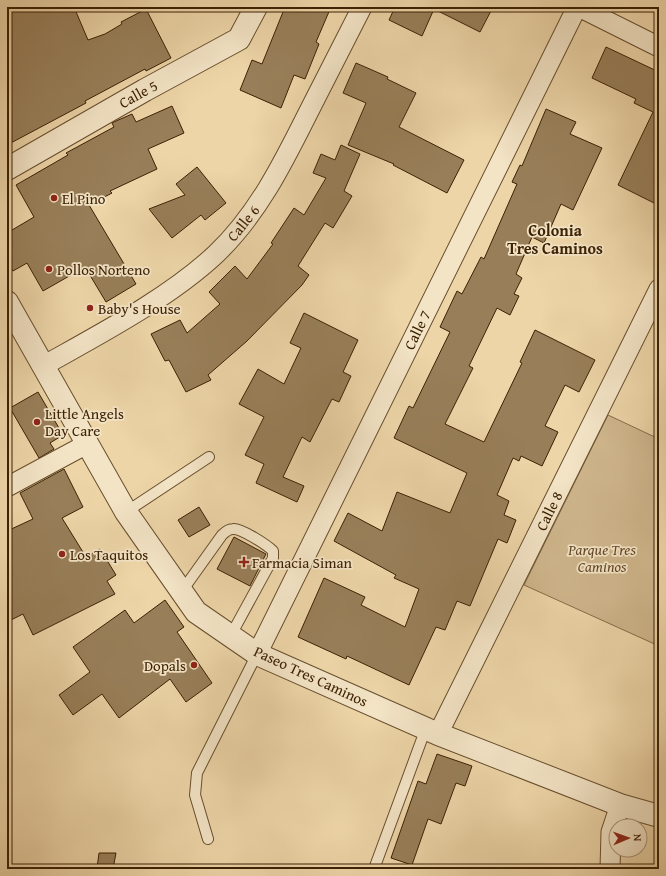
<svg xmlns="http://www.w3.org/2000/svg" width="666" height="876" font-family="'Gentium Book Plus',serif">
	<rect width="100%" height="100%" fill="#edd5a8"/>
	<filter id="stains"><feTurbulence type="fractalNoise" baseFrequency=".005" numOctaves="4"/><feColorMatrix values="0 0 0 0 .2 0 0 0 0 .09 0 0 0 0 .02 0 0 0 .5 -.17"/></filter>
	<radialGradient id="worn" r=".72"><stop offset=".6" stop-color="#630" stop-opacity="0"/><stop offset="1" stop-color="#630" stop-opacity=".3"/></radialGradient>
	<path fill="#cfb68c" stroke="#866c48" d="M608,415L659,439V646L524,585Z"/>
	<g fill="#987f59" stroke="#3c2104">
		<path d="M7,7H74L88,40L105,34L122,24L121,22L146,9L171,58L146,71L145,69L85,101L86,103L7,145Z"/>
		<path d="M285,7H331L316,42L319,44L305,79L294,75L281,108L240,90L252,60L262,64Z"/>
		<path d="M395,7H493L480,32L434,9L422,36L389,20Z"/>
		<path d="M606,47L659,72V192L654,203L618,185L653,112L634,103L636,99L592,78Z"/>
		<path d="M356,63L388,77L387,79L416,93L399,127L464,160L447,193L393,165L394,164L348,145L366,103L343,93Z"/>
		<path d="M172,106L184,133L148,149L157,169L110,191L112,193L89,205L136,284L106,302L85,267L43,291L27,263L13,271L7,261V233L34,217L16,185L68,155L66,153L114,127L112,123L116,121L132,114L136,122Z"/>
		<path d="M546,109L576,122L570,134L602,148L573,210L561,204L544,243L532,237L516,274L522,278L514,294L519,296L510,315L497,308L469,366L473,368L445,424L484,442L522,363L520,362L535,330L595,360L579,392L565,385L545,426L558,432L542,466L521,456L519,461L513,458L497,495L509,501L504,515L516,520L507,543L498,539L470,606L457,601L445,630L436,627L409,685L347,656L346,659L298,637L324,578L365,597L361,605L405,627L419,589L394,578L396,575L334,541L348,513L382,531L397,492L450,513L467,473L394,438L409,406L413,408L450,332L440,327L457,291L462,294L481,257L484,259L517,184L512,182L520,165L522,166Z"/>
		<path d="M341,145L360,154L344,191L352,196L333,228L325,223L298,266L309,275L302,285L247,341L208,375L211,380L186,392L169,360L165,361L151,334L180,320L187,333L220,304L209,292L235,266L247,279L273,244L271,243L294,208L304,215L326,178L313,173L321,154L335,160Z"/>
		<path d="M197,167L226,203L205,220L201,215L172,238L149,209L185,195L176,184Z"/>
		<path d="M304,313L358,340L343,372L351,376L339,402L332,399L310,442L302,437L283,477L304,486L297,502L256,483L264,464L245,455L264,417L239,404L258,369L284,384L301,348L290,343Z"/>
		<path d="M38,392L63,435L50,443L54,449L39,458L10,408Z"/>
		<path d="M64,469L83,507L62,518L86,557L100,549L116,575L107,581L115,594L33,635L23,614L7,622V531L33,519L20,493Z"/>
		<path d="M199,507L210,525L189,537L178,520Z"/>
		<path d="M234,537L266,554L250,586L217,569Z"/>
		<path d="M165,600L184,627L177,632L212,683L186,702L170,679L119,718L102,694L73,715L59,695L90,672L73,647L125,610L134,623Z"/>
		<path d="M437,754L472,766L465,786L456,783L441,824L428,819L412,865L391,858L418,781L426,784Z"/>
		<path d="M99,853H116L113,869L97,868Z"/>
	</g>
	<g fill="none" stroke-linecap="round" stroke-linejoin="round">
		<g stroke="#684e2d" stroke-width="12">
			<g id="service">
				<path d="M126,512L209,457"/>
				<path d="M182,591L222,535C225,532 228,529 233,529C241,528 267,545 273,551V558L231,635"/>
				<path d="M208,839L195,795L197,773L257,654"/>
				<path d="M374,869L426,728"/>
			</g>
		</g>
		<g stroke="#684e2d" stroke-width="21">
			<g id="minor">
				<path d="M579,7L659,47"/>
				<path d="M43,366C100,334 169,298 216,254C257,215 282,165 307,115C325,79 344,43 362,7"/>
				<path d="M7,487L87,444"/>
				<path d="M257,654L577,7"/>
				<path d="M438,734L659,289"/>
				<path d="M610,869L611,832L620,805"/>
			</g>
		</g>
		<g stroke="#684e2d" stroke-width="24">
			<g id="tertiary">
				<path d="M7,169L145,90L239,39L256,7"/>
				<path d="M7,302L126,512L196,612L257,654L438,734L620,805L659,816"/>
			</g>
		</g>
		<use href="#service" stroke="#f3e4c6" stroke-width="10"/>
		<use href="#minor" stroke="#f3e4c6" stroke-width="19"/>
		<use href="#tertiary" stroke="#f3e4c6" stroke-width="22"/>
	</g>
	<g fill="#8f2418" stroke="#f3e4c6" stroke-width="1.5">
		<circle cx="54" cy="198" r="4"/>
		<circle cx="49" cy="269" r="4"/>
		<circle cx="90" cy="308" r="4"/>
		<circle cx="37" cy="422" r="4"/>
		<circle cx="62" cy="554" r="4"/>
		<path d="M242 556h4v4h4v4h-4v4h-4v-4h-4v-4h4z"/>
		<circle cx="194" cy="665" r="4"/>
	</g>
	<g text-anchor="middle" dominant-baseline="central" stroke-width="3.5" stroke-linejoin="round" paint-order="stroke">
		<g font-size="15" fill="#3c2104" stroke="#f3e4c6">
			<text transform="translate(138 94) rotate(-29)">Calle 5</text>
			<text transform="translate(243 223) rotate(-51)">Calle 6</text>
			<text transform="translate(417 330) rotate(-64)">Calle 7</text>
			<text transform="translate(549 511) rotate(-64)">Calle 8</text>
			<text transform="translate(311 676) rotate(25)">Paseo Tres Caminos</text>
		</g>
		<g font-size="15" fill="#3c2104" stroke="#f3e4c6" text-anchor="start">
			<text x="62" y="198">El Pino</text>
			<text x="57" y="269">Pollos Norteno</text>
			<text x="98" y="308">Baby's House</text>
			<text x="45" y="413">Little Angels<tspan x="45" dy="17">Day Care</tspan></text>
			<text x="70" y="554">Los Taquitos</text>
			<text x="252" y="562">Farmacia Siman</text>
			<text x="186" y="665" text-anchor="end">Dopals</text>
		</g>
		<g font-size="15" font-style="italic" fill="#614626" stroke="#f3e4c6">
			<text x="602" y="549">Parque Tres<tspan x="602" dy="17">Caminos</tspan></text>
		</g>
		<g font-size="16" font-weight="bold" fill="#3c2104" stroke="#f3e4c6">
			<text x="555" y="230">Colonia<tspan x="555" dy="18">Tres Caminos</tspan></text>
		</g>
	</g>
	<rect width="666" height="876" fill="none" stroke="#edd5a8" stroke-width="24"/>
	<rect x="8" y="8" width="650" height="860" fill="none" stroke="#3c2104" stroke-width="2"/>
	<rect x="12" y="12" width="642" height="852" fill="none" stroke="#3c2104"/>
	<g transform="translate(628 838) rotate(88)"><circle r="19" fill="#f3e4c6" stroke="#aa9678"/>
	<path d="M0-3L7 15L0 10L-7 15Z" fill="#8f2418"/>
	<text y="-6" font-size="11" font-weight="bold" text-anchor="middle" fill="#3c2104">N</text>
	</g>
	<rect width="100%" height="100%" filter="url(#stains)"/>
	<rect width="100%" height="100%" fill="url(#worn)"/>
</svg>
